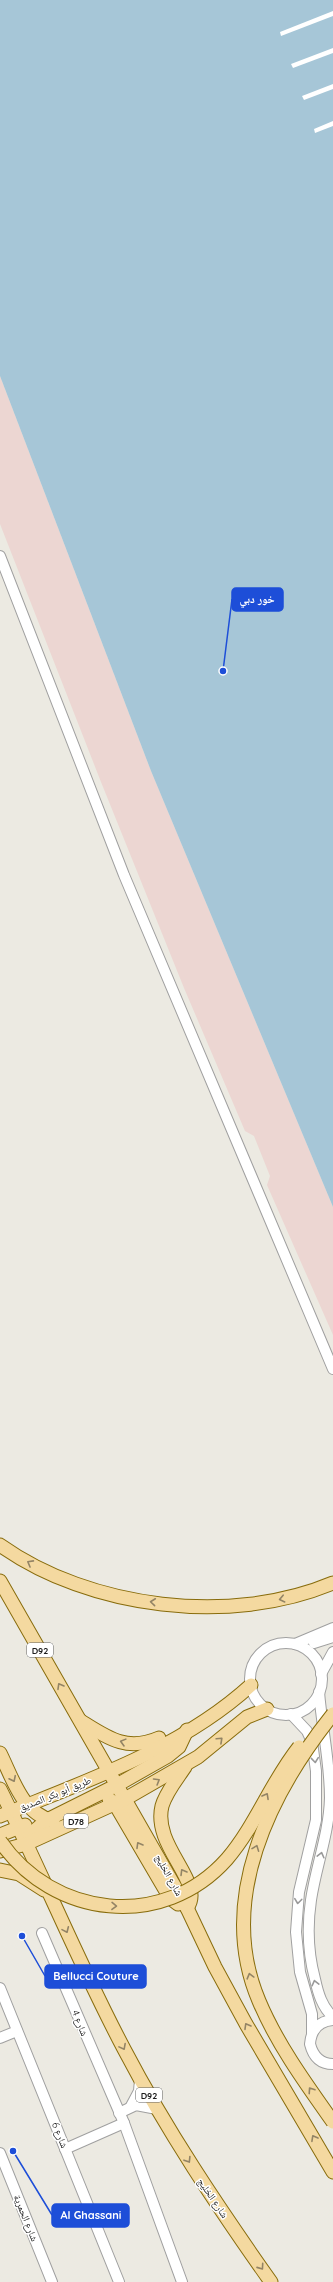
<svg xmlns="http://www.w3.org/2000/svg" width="333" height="2282" font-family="Quicksand,'Noto Naskh Arabic',sans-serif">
	<rect width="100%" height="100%" fill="#eceae2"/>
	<path fill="#ecd6d2" d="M0,376L151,771L333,1207V1335L267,1185L270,1176L254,1136L245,1131L184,988L101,782L0,524Z"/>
	<path fill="#a6c6d7" d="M0,0H333V1207L151,771L0,376Z"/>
	<g fill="#fff">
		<path d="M333,11V16L281,36L280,32Z"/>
		<path d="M333,48V53L293,68L291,64Z"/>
		<path d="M333,84V89L304,100L302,96Z"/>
		<path d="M333,121V126L315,133L314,129Z"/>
	</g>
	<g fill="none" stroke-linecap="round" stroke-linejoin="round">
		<g stroke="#a0a0a0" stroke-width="12">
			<g id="minor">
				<path d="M0,556L124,875L333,1369"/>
				<path d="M314,1643L333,1637"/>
				<circle cx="286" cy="1679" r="36"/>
				<path d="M295,1644L333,1628"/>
				<path d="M321,1674L333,1652"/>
				<path d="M319,1692C322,1728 330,1762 330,1798C329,1834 316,1866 311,1900C307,1927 308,1953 315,1979C318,1993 322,2007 333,2017"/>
				<path d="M291,1714L307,1731L312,1742L316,1771V1820L299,1892L296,1932L300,1972L312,2014V2033"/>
				<path d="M42,1933L124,2123L182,2282"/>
				<path d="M0,1988L119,2282"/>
				<path d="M333,2020C319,2021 311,2030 310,2044C313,2056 320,2064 333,2064"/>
				<path d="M0,2038L17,2031"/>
				<path d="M131,2106L139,2091L140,2079"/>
				<path d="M119,2113L136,2105L157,2109"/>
				<path d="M65,2149L124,2123"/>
				<path d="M0,2153L52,2282"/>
			</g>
		</g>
		<g stroke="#886c0c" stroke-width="15">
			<g id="major">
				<path d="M0,1545C90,1609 231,1626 333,1583"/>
				<path d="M0,1581L187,1908L215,1967L246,2024L333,2172"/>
				<path d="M81,1721C108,1738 127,1752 159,1738"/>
				<path d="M0,1753C13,1779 22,1813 53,1821"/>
				<path d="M185,1767C177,1779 166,1792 162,1806C152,1847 206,1882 187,1908"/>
				<path d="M0,1789C43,1875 79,1964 124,2049C167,2131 218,2207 271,2282"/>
				<path d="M109,1799L115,1804L122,1816L170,1898L178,1904"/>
				<path d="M0,1816C86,1781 181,1749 251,1685"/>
				<path d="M0,1835L25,1825"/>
				<path d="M26,1844L33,1832L47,1820L117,1785L168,1756L179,1747L187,1730"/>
				<path d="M0,1851L26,1844L125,1799L198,1757L247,1717L267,1709"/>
				<path d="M0,1870L19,1874L44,1890"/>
			</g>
		</g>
		<use href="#minor" stroke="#fff" stroke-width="10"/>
		<use href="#major" stroke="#f4d9a0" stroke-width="13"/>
		<g stroke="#886c0c" stroke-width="15" stroke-linecap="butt">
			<g id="major-bridge">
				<path d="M333,1714C270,1793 216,1900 259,2001C277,2044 306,2084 333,2122"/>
				<path d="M0,1841C53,1918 163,1931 227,1859C256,1825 271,1782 299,1747"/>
			</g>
		</g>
		<use href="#major-bridge" stroke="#f4d9a0" stroke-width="13"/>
	</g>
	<defs><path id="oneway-chevron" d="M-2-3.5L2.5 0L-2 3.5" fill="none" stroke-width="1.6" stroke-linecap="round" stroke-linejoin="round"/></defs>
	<g stroke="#938465">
		<use href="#oneway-chevron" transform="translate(30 1563) rotate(-151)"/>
		<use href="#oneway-chevron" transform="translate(282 1599) rotate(167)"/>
		<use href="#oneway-chevron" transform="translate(153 1602) rotate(-174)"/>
		<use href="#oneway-chevron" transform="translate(60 1686) rotate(-120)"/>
		<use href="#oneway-chevron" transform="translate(220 1740) rotate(-43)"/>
		<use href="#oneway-chevron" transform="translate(123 1742) rotate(-165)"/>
		<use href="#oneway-chevron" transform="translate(13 1779) rotate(64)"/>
		<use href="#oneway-chevron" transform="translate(157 1781) rotate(-31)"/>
		<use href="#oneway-chevron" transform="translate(266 1796) rotate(-61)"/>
		<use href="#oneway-chevron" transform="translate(139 1845) rotate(-120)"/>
		<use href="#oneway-chevron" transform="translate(256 1848) rotate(-69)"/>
		<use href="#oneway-chevron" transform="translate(183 1872) rotate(-121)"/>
		<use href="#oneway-chevron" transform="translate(114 1906) rotate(1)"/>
		<use href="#oneway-chevron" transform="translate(66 1930) rotate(66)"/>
		<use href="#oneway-chevron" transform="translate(250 1976) rotate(-105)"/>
		<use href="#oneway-chevron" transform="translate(247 2026) rotate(-120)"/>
		<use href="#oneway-chevron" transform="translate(123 2047) rotate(62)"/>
		<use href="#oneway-chevron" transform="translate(311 2090) rotate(-124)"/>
		<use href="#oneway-chevron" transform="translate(314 2138) rotate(-119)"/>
		<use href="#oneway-chevron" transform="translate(188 2160) rotate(58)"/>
		<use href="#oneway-chevron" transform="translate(261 2267) rotate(55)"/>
	</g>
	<g stroke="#999">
		<use href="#oneway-chevron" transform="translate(315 1760) rotate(84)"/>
		<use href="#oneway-chevron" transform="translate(321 1855) rotate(-76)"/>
		<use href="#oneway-chevron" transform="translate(298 1901) rotate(97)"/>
		<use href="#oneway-chevron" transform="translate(315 1983) rotate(-104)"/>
	</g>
	<g text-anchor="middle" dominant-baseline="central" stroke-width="3" stroke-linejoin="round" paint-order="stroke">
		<g fill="#fff" stroke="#606060" stroke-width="1">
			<rect x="27" y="1643" width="26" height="14" rx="3"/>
			<rect x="64" y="1814" width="24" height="14" rx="3"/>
			<rect x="136" y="2088" width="26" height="14" rx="3"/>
		</g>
		<g font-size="9" font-weight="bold" fill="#1c1c1c">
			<text x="40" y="1650">D92</text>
			<text x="76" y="1821">D78</text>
			<text x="149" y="2095">D92</text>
		</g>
		<g font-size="10" fill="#1c1c1c" stroke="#fff">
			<text transform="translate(55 1794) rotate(-22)">طريق أبو بكر الصديق</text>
			<text transform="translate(169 1875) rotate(61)">شارع الخليج</text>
			<text transform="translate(80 2023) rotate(68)">شارع 4</text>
			<text transform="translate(60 2135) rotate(68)">شارع 6</text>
			<text transform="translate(213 2198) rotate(56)">شارع الخليج</text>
			<text transform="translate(26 2218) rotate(68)">شارع الحمرية</text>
		</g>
	</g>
	<path fill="none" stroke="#1d4ed8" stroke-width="1.5" d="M223 671L232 599M22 1936L45 1976M13 2151L52 2215"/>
	<g fill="#1d4ed8" stroke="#fff" stroke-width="1.5">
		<circle cx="223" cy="671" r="4"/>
		<circle cx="22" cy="1936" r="4"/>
		<circle cx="13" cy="2151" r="4"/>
	</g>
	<g fill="#1d4ed8" stroke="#1d4ed8" stroke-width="1.5">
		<rect x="232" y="588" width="51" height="23" rx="4"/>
		<rect x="45" y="1965" width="101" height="23" rx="4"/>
		<rect x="52" y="2204" width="77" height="23" rx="4"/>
	</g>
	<g font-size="11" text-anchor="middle" font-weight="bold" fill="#fff">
		<text x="257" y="603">خور دبي</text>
		<text x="96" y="1980">Bellucci Couture</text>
		<text x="91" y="2219">Al Ghassani</text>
	</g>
</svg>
